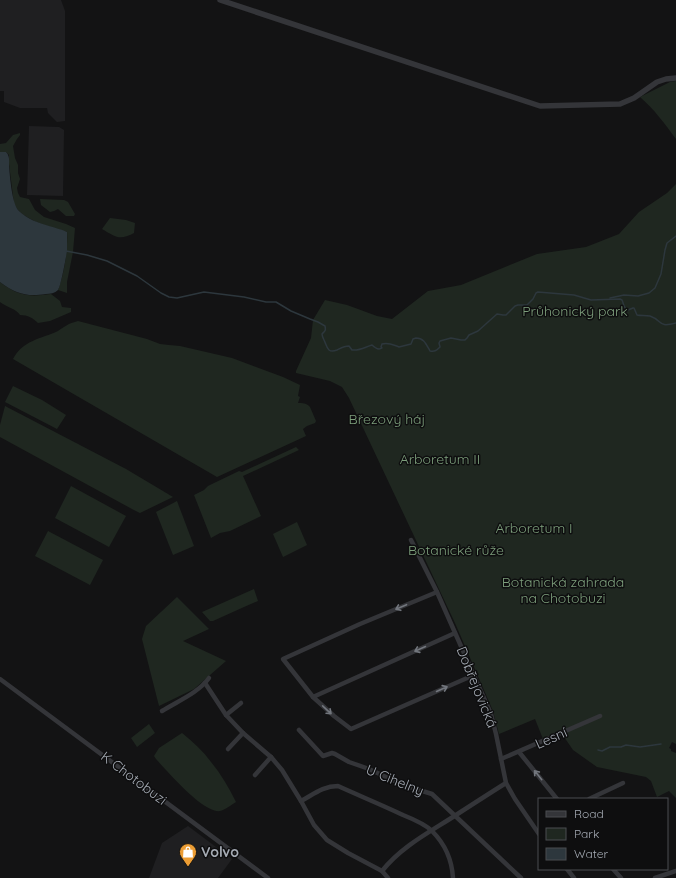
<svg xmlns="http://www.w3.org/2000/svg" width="676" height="878" font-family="Quicksand,sans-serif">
	<rect width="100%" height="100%" fill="#131314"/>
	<g fill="#1f1f21">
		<path d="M0,0H61L65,11V121L57,122L48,113L47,108H20L4,102V91H0Z"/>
		<path d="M29,126L59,127L64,130L63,196L27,195Z"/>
		<path d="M188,826L232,859L218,878H149L162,843Z"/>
	</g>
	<g fill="#1f2720">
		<path d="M676,81V139C665,124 654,109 640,97L670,82Z"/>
		<path d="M20,133V135L17,139L13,146L15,158L18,165V173L20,179L17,188L18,193L20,197L29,199L35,210L44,217L66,224L75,228L73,252L67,282V293L58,290C64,275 68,249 67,232C51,227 21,220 14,204L9,164V155L6,152H0V144L6,143L13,135Z"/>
		<path d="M676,184V744L672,742L669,748L671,749V751L676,753V798L669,791L657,797L651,781L646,777L597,767L573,750L560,731L543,739L535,719L499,734L493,711L455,623L349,398L342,387L330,381L296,373V371L311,338L313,320L325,300L347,305L377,316L392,319L428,291L461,285L537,254L586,247L619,234L639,212L667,193Z"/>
		<path d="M40,199L64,200L68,202L75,214L74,216H66L58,209L54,211L50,212L41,205Z"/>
		<path d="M110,218L126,220L135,223L134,233C119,241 116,237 102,229Z"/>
		<path d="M0,282C18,296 29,297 51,294L60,301L62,307L71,308V312L50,321L38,323C33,318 28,315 20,315C17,309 6,307 0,302Z"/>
		<path d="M78,321L147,339L160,344L169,345L180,346L232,358L283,377L300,385L298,396L300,397L298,403C302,403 307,403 310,407L316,421L315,423L307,426L303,429L306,436L217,477L13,359C23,340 41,339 58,331C61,329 65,326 69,324C71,323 75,322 78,321Z"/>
		<path d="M13,386L42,400L66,415L57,429L5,402Z"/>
		<path d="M5,406L126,469L173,497L140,513L132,509L0,437V425Z"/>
		<path d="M296,447L299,450L243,476L261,516L230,531L220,533L211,538L194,495L204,490L208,486L212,484L239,471L242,472Z"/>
		<path d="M71,486L126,516L109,547L55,518Z"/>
		<path d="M177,501L194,546L173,555L156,512Z"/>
		<path d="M297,522L307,545L283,557L273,534Z"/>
		<path d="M48,531L103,560L90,585L35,556Z"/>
		<path d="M254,589L258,601L244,607L213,621H210L202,612Z"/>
		<path d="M177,597L209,629L183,641L226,661L194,689L159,706L142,639L146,626Z"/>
		<path d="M149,724L155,733L137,747L131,738Z"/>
		<path d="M182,733C193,742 203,751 211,762C221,774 229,788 236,802C231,805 225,810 220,811C204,814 167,771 156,759L154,756L159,748Z"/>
	</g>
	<path fill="#2d373d" d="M0,152H6C10,156 9,161 9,166C10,176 12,205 19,211C27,219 39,223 49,226C55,228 61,229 67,232C67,238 67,245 67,251C66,257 61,286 58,290C55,293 50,294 46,294C27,297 16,294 0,282Z"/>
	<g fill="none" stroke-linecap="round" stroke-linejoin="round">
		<g stroke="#2d373d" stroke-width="1.5">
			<path d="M66,251L87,255L107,261L137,276L161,293L169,297L177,298L204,292L244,297L266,302H276L291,311L310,319L318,322L325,326C326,331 325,331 322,334C322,336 323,338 324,340C327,346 327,354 337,350C341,348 344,346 349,346L352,350C360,351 365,347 372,345C375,348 379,350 382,348L381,347L382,344C389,342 393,345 399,347L411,344L413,339L416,338C424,338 426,344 430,351C435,352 437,350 440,347L439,343L440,341L451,338L461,340H465L467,338L469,335L478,331L497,314L503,315H506L515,306L518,305H527L533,299L536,293L538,292L574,295L591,300L620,299L622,300C624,304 623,308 628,310L633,308H634L637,315C641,316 645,315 650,316C664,321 657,328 676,323"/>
			<path d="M610,298L624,295L638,296L649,293L655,288L661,274L665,250L667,243L676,236"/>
			<path d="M598,750L602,751L610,747H621L626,745L640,747L661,744"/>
		</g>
		<g stroke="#343539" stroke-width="4.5">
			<path d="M411,540L437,592L491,714L496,734L506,783L515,799L539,834"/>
			<path d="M437,592L360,624L283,659L313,697L334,716L351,729L474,675"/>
			<path d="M0,679L268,878"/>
			<path d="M205,683L226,715L243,733L271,757L282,770L301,801L314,825L327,840L348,853L382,871L388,878"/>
			<path d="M313,697L455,633"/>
			<path d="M162,711C178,701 198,693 209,678"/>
			<path d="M226,715L241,703"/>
			<path d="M299,730L323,756L332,753L335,754L349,762L369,769L403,785L432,794L521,878"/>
			<path d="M228,749L243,733"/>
			<path d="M519,752L557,799"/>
			<path d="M501,759L600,716"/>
			<path d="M255,775L271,757"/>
			<path d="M589,799L623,783"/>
			<path d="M301,801C314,794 323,786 338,786C360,796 382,805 403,815C413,819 425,824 432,831C445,844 452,860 453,878"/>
			<path d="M567,869L574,878"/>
			<path d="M613,869L621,878"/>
			<path d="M382,871C402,846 430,832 456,815C473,804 490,793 506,783"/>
			<path d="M655,878L676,871"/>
		</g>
		<path stroke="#343539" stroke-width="5.5" d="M220,0L540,106L620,104L634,98L657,82L666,79L676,78"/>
	</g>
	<defs><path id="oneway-shaft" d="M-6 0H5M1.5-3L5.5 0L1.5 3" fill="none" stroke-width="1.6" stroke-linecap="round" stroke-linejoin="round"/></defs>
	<g stroke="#72767d">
		<use href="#oneway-shaft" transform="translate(401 607) rotate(157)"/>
		<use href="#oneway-shaft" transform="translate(420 649) rotate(156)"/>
		<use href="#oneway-shaft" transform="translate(442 689) rotate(-24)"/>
		<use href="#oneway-shaft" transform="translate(327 710) rotate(43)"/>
		<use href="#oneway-shaft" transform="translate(538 775) rotate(-129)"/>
	</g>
	<defs>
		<g id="shop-pin" transform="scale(0.9)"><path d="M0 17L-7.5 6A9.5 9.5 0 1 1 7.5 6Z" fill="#ec9d34" stroke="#0e0e0f"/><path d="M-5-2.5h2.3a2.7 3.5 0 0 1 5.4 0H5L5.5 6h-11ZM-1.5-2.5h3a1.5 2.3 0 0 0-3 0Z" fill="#fff"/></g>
	</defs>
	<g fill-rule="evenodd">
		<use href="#shop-pin" x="188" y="852"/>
	</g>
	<g text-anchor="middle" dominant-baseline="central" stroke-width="3" stroke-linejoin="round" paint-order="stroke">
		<g font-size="14" fill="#7d9f7c" stroke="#0e0e0f">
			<text x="575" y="311">Průhonický park</text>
			<text x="387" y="419">Březový háj</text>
			<text x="440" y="459">Arboretum II</text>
			<text x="534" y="528">Arboretum I</text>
			<text x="456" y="550">Botanické růže</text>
			<text x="563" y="582">Botanická zahrada<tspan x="563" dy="16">na Chotobuzi</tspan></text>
		</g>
		<g font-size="14" fill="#a5abb4" stroke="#0e0e0f">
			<text transform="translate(477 687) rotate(68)">Dobřejovická</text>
			<text transform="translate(551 738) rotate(-24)">Lesní</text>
			<text transform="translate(134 778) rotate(37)">K Chotobuzi</text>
			<text transform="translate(395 780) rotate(22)">U Cihelny</text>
		</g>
		<g font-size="14" font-weight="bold" fill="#a5abb4" stroke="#0e0e0f" text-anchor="start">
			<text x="201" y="852">Volvo</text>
		</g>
	</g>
	<rect x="538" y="798" width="130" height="72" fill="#0e0e0f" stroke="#4a4d51"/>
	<rect x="546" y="811" width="20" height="6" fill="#343539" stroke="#4a4d51"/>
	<text x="574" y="818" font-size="12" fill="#a5abb4">Road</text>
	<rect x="546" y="828" width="20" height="12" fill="#1f2720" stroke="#4a4d51"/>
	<text x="574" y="838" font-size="12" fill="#a5abb4">Park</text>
	<rect x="546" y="848" width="20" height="12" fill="#2d373d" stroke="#4a4d51"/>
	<text x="574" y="858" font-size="12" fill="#a5abb4">Water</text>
</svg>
